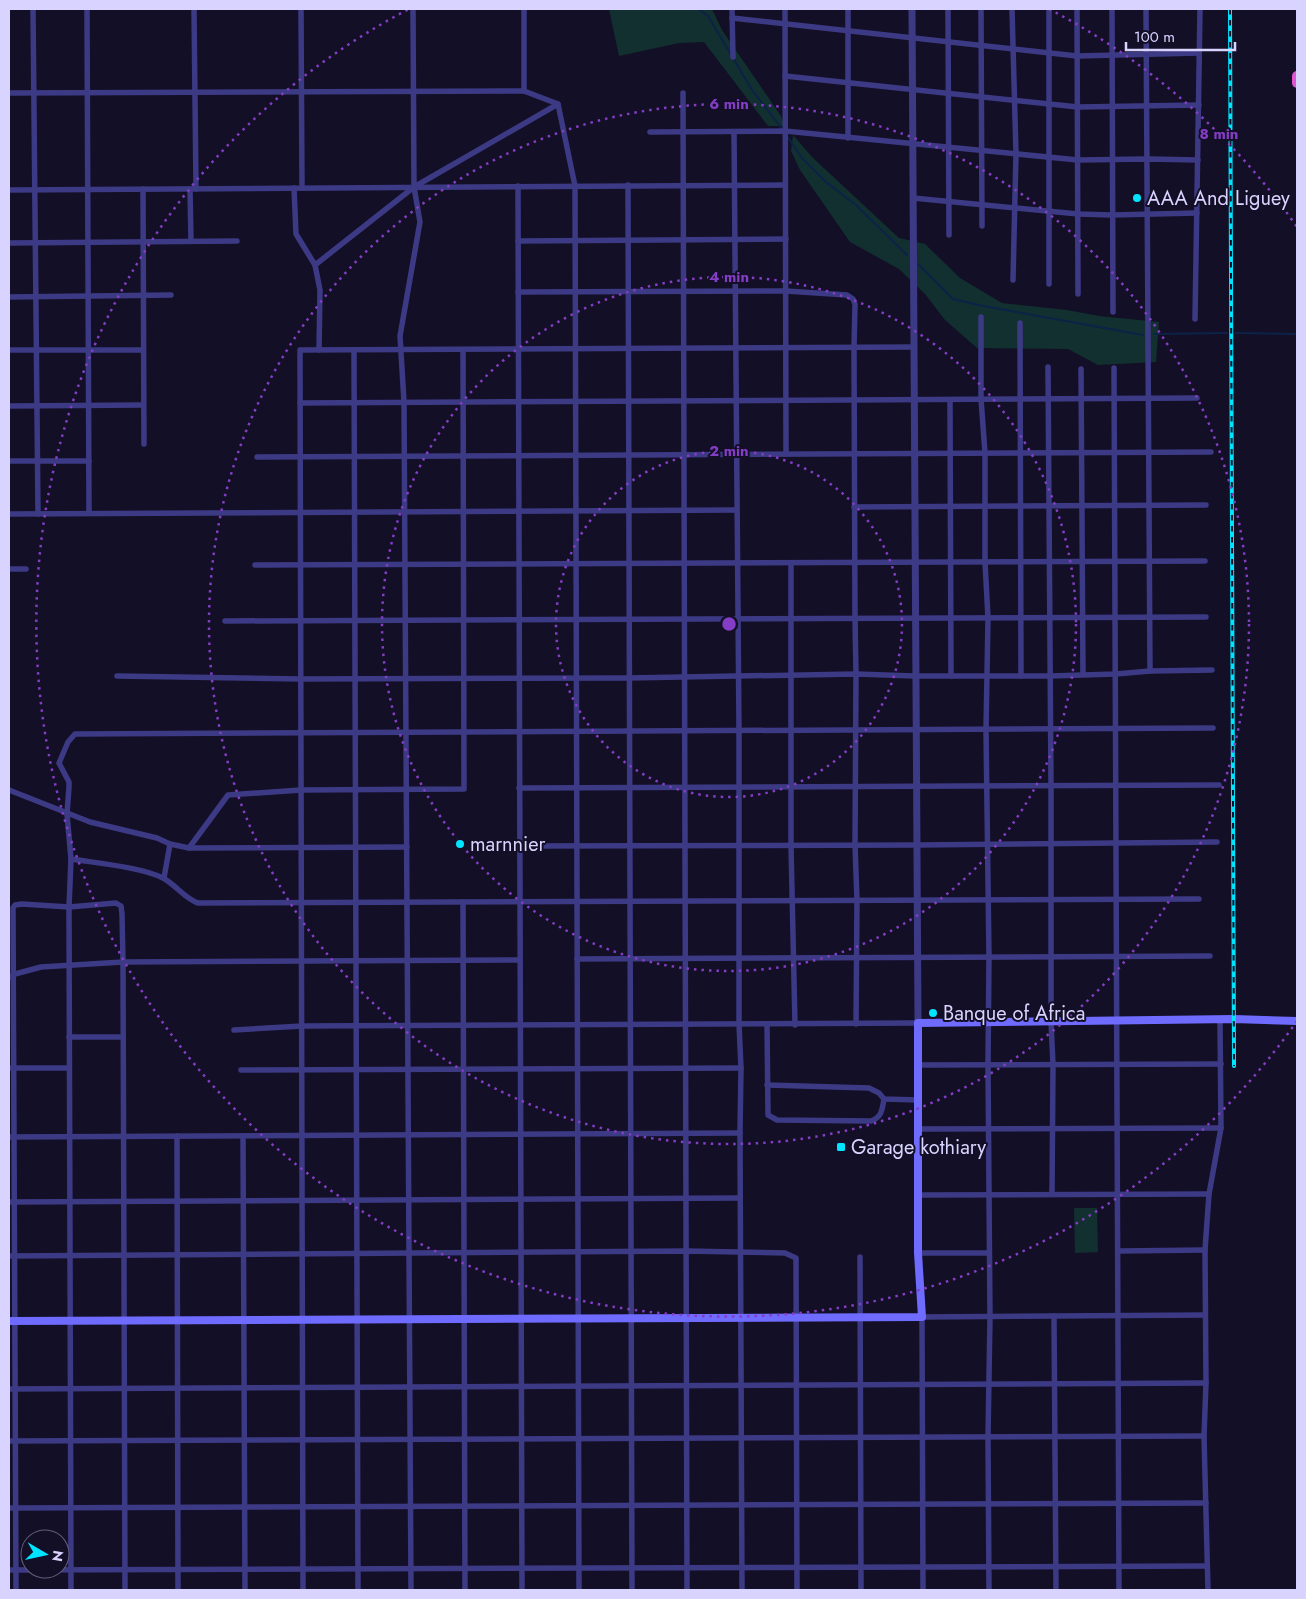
<svg xmlns="http://www.w3.org/2000/svg" width="1306" height="1599" font-family="Jost,sans-serif">
	<rect width="100%" height="100%" fill="#130f26"/>
	<g fill="#12302f">
		<path d="M609,9H712L722,30L781,116L785,126H768L704,42L679,43L619,56Z"/>
		<path d="M793,135L812,157L899,238L925,244L960,278L1002,303L1067,310L1099,316L1159,322L1156,362L1098,365L1068,349L977,348L945,320L925,294L899,269L850,242L800,170L791,151Z"/>
		<path d="M1074,1208H1097L1098,1252L1075,1253Z"/>
	</g>
	<g fill="none" stroke-linecap="round" stroke-linejoin="round">
		<g stroke="#0c2248" stroke-width="2">
			<path d="M698,9L708,16L752,90L783,130"/>
			<path d="M787,136L802,158L826,182L856,205L907,255"/>
			<path d="M919,265L953,299L983,306L1143,335"/>
			<path d="M1236,333L1297,334"/>
			<path d="M1154,334L1227,333"/>
		</g>
		<g stroke="#3d3a85" stroke-width="5.5">
			<path d="M33,9L38,514"/>
			<path d="M87,9L89,513"/>
			<path d="M194,9L196,189"/>
			<path d="M301,9L302,188"/>
			<path d="M524,9V91"/>
			<path d="M732,9L733,57"/>
			<path d="M785,9L786,454"/>
			<path d="M848,9V138"/>
			<path d="M948,9L949,235"/>
			<path d="M981,9L982,226"/>
			<path d="M1012,9L1016,154L1013,280"/>
			<path d="M1049,9V284"/>
			<path d="M1077,9L1078,294"/>
			<path d="M1112,9L1113,312"/>
			<path d="M1146,9L1150,671"/>
			<path d="M732,18L1077,56L1199,53"/>
			<path d="M785,76L1078,107L1199,105"/>
			<path d="M9,93L524,91L558,104L575,186L579,1590"/>
			<path d="M683,93L687,1590"/>
			<path d="M650,132L785,131L1078,160L1147,159L1198,160"/>
			<path d="M734,132L739,730V1024L741,1068L740,1133L742,1590"/>
			<path d="M628,185L632,1590"/>
			<path d="M518,186L522,1590"/>
			<path d="M294,188L296,234L315,265L320,290L319,350"/>
			<path d="M143,189L144,444"/>
			<path d="M190,189L191,241"/>
			<path d="M9,190L785,185"/>
			<path d="M913,198L1078,214L1112,215L1197,213"/>
			<path d="M518,241L786,239"/>
			<path d="M9,243L237,241"/>
			<path d="M315,265L414,187L558,104"/>
			<path d="M518,292L786,291L847,295L853,299L855,304L854,348L855,618L856,674L855,844L857,901L856,1024"/>
			<path d="M9,297L171,295"/>
			<path d="M981,317V399L985,453V562L988,618L986,730L989,957L988,1065L990,1317L988,1437L989,1590"/>
			<path d="M1195,319L1200,9"/>
			<path d="M1020,323L1021,676"/>
			<path d="M9,350H143"/>
			<path d="M354,350L358,1590"/>
			<path d="M1048,367L1051,786V1021L1053,1065L1052,1194"/>
			<path d="M1114,368L1119,1590"/>
			<path d="M1081,369L1083,674"/>
			<path d="M950,400L951,676"/>
			<path d="M300,403L1197,398"/>
			<path d="M9,406L143,405"/>
			<path d="M257,457L1211,452"/>
			<path d="M9,461H89"/>
			<path d="M854,507L1206,505"/>
			<path d="M9,514L736,510"/>
			<path d="M791,563V845L795,1025"/>
			<path d="M255,565L1205,561"/>
			<path d="M9,569H26"/>
			<path d="M225,621L1206,617"/>
			<path d="M117,676L300,679L628,678L856,674L915,676H1050L1116,674L1150,671L1212,670"/>
			<path d="M519,788L1219,785"/>
			<path d="M9,790L90,822L157,838L170,844L189,848L407,847"/>
			<path d="M520,846L917,845L1217,842"/>
			<path d="M189,848L228,795L301,790L464,789L463,350"/>
			<path d="M71,859C96,863 141,867 163,878C176,885 185,899 198,903L1199,899"/>
			<path d="M164,878L170,844"/>
			<path d="M463,902L465,1590"/>
			<path d="M577,959L1210,956"/>
			<path d="M9,978L15,974L41,967L123,962L520,960"/>
			<path d="M767,1024L768,1115L777,1120L871,1121C882,1117 882,1110 884,1099"/>
			<path d="M234,1030L302,1026L918,1023"/>
			<path d="M69,1037H123"/>
			<path d="M918,1065L1221,1064"/>
			<path d="M9,1068H69"/>
			<path d="M241,1070L741,1068"/>
			<path d="M767,1085L869,1088L879,1093L884,1099L918,1100"/>
			<path d="M918,1129L1221,1128"/>
			<path d="M177,1136L178,1590"/>
			<path d="M243,1136L245,1590"/>
			<path d="M9,1137L740,1133"/>
			<path d="M918,1195L1209,1194"/>
			<path d="M9,1202L740,1198"/>
			<path d="M1118,1251L1205,1250"/>
			<path d="M918,1253H989"/>
			<path d="M9,1256L686,1251L785,1253L796,1258L797,1590"/>
			<path d="M860,1257L861,1590"/>
			<path d="M1054,1316L1056,1590"/>
			<path d="M9,1389L1206,1383"/>
			<path d="M9,1441L1204,1436"/>
			<path d="M9,1508L1206,1503"/>
			<path d="M9,1570L1207,1566"/>
			<path d="M16,1590L13,908L15,905L22,904L69,907L116,903L121,906L122,914L123,962L125,1590"/>
			<path d="M71,1590L69,907L71,859L67,814L69,787V782L59,763L68,742L75,734L1213,728"/>
			<path d="M303,1590L300,350L914,347"/>
			<path d="M411,1590L404,402L400,336L420,222L414,187L413,9"/>
			<path d="M923,1590L922,1317L1205,1315"/>
			<path d="M1208,1590L1204,1436L1206,1383L1205,1250L1209,1194L1221,1128L1220,1019"/>
		</g>
		<path stroke="#3d3a85" stroke-width="7" d="M912,9L918,1023"/>
		<path stroke="#6f6bff" stroke-width="8" d="M9,1321L922,1317L918,1253V1023L1234,1019L1297,1021"/>
		<path stroke="#e055d1" stroke-width="10" d="M1297,76V83"/>
		<g stroke="#00e5ff" stroke-width="4">
			<path id="rail" d="M1230,9L1234,1066"/>
		</g>
		<use href="#rail" stroke="#130f26" stroke-width="2" stroke-dasharray="5.5" stroke-linecap="butt"/>
	</g>
	<g fill="none" stroke="#843dc5" stroke-width="2.5" stroke-dasharray="2.5 5">
		<circle cx="729" cy="624" r="173"/>
		<circle cx="729" cy="624" r="347"/>
		<circle cx="729" cy="624" r="520"/>
		<path d="M1297 1021A693 693 0 1 1 409 9M1049 9A693 693 0 0 1 1297 227"/>
	</g>
	<g fill="#00e5ff" stroke="#130f26" stroke-width="2">
		<circle cx="1137" cy="198" r="5"/>
		<circle cx="460" cy="844" r="5"/>
		<circle cx="933" cy="1013" r="5"/>
		<rect x="836" y="1142" width="10" height="10" rx="2.5"/>
	</g>
	<g text-anchor="middle" dominant-baseline="central" stroke-width="4" stroke-linejoin="round" paint-order="stroke">
		<g font-size="20" fill="#d9d4ff" stroke="#130f26" text-anchor="start">
			<text x="1147" y="198">AAA And Liguey</text>
			<text x="470" y="844">marnnier</text>
			<text x="943" y="1013">Banque of Africa</text>
			<text x="851" y="1147">Garage kothiary</text>
		</g>
	</g>
	<circle cx="729" cy="624" r="8" fill="#843dc5" stroke="#130f26" stroke-width="2.5"/>
	<g font-size="15" text-anchor="middle" font-weight="bold" fill="#843dc5" stroke="#130f26" stroke-width="4" stroke-linejoin="round" paint-order="stroke">
		<text x="729" y="109">6 min</text>
		<text x="1219" y="139">8 min</text>
		<text x="729" y="282">4 min</text>
		<text x="729" y="456">2 min</text>
	</g>
	<rect width="1306" height="1599" fill="none" stroke="#d9d4ff" stroke-width="20"/>
	<g transform="translate(45 1554) rotate(99)"><circle r="24" fill="#130f26" stroke="#625e7d"/>
	<path d="M0-4L9 19L0 12L-9 19Z" fill="#00e5ff"/>
	<text y="-8" font-size="14" font-weight="bold" text-anchor="middle" fill="#d9d4ff">N</text>
	</g>
	<path d="M1126 42v8h109v-8" fill="none" stroke="#d9d4ff" stroke-width="2.5"/>
	<text x="1134" y="42" font-size="15" fill="#d9d4ff" stroke="#130f26" stroke-width="4" paint-order="stroke">100 m</text>
</svg>
